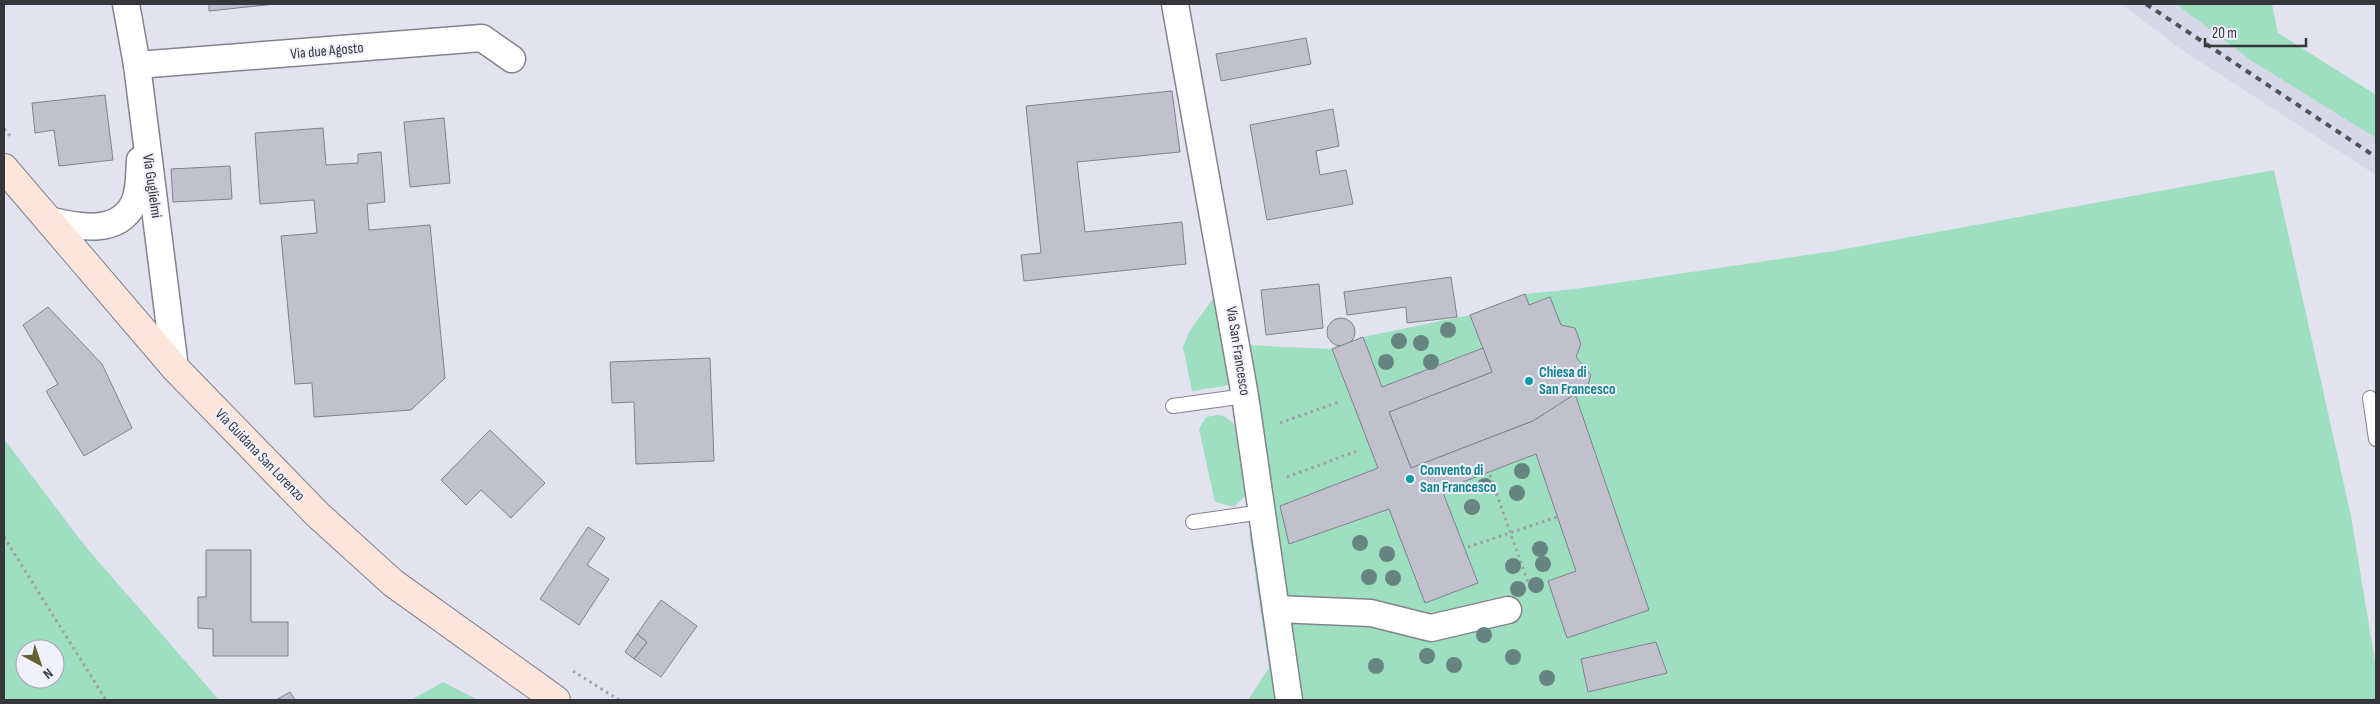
<svg xmlns="http://www.w3.org/2000/svg" width="2380" height="704" font-family="'Sofia Sans Condensed',sans-serif">
	<rect width="100%" height="100%" fill="#e2e3ef"/>
	<path fill="#d6d7e9" d="M2121,4H2176L2252,61L2376,138V175L2182,50Z"/>
	<g fill="#9edec1" fill-rule="evenodd">
		<path d="M2176,4H2272L2278,33L2376,95V138L2252,61Z"/>
		<path d="M2274,170L2351,516L2376,668V700H1289L1245,345L1332,349L1363,337L1470,315L1525,294L1575,289L1834,251Z"/>
		<path d="M1217,293L1230,385L1192,391L1183,347L1189,332Z"/>
		<path d="M1217,415L1224,416L1234,424L1246,495L1234,507L1215,502L1199,429L1206,417Z"/>
		<path d="M4,439L85,546L219,700H4ZM25,649H55V679H25Z"/>
		<path d="M1249,533H1252L1277,700H1248L1269,668Z"/>
		<path d="M443,682L478,700H411Z"/>
	</g>
	<g fill="#c1c1cd" stroke="#81818c">
		<path d="M209,4H275L209,11Z"/>
		<path d="M1306,38L1311,64L1221,81L1216,54Z"/>
		<path d="M1172,91L1180,152L1077,162L1085,232L1182,222L1186,264L1024,281L1021,255L1041,253L1026,106Z"/>
		<path d="M105,95L113,160L59,166L54,130L35,133L32,103Z"/>
		<path d="M1333,109L1339,146L1316,151L1320,175L1346,170L1353,204L1267,220L1250,125Z"/>
		<path d="M444,118L450,183L410,187L404,122Z"/>
		<path d="M323,128L326,165L358,163V154L381,152L385,202L367,204L369,230L430,225L445,378L411,410L314,417L312,383L295,384L281,236L317,233L314,200L260,204L255,133Z"/>
		<path d="M230,166L232,199L173,202L171,169Z"/>
		<path d="M1451,277L1457,317L1407,323L1406,307L1347,315L1344,292Z"/>
		<path d="M1319,284L1323,328L1266,335L1261,290Z"/>
		<path d="M1525,294L1529,305L1550,297L1561,325L1575,328L1581,344L1576,357L1591,375L1587,388L1533,421L1411,468L1389,412L1492,372L1470,315Z"/>
		<path d="M48,307L102,364L132,428L84,456L46,391L58,384L23,325Z"/>
		<circle cx="1341" cy="332" r="14"/>
		<path d="M1363,337L1382,387L1483,348L1492,372L1389,412L1411,468L1533,421L1575,394L1649,610L1567,638L1548,581L1576,571L1536,454L1442,490L1478,583L1425,603L1389,509L1289,544L1280,506L1378,468L1332,349Z"/>
		<path d="M710,358L714,461L636,464L634,402L612,403L610,362Z"/>
		<path d="M490,430L545,483L511,518L481,490L466,505L441,480Z"/>
		<path d="M588,527L605,538L587,565L609,579L579,625L540,599Z"/>
		<path d="M206,550H251V622H288V656H213V629L198,628V597H206Z"/>
		<path d="M661,600L697,626L661,677L634,659L647,642L637,634Z"/>
		<path d="M637,634L647,642L634,659L625,652Z"/>
		<path d="M1656,642L1667,673L1588,692L1581,659Z"/>
		<path d="M290,692L295,700H276Z"/>
	</g>
	<g fill="none" stroke-linecap="round" stroke-linejoin="round">
		<g stroke="#82838e" stroke-width="16">
			<g id="lane">
				<path d="M2370,398L2376,439"/>
				<path d="M1173,406L1245,396"/>
				<path d="M1193,522L1262,512"/>
			</g>
		</g>
		<g stroke="#82838e" stroke-width="29">
			<g id="street">
				<path d="M126,4L137,65L175,368"/>
				<path d="M1175,4L1245,396L1289,700"/>
				<path d="M137,65L482,38L512,59"/>
				<path d="M48,220C77,227 118,236 134,203C140,191 139,173 140,160"/>
				<path d="M1276,609L1371,613L1431,628L1508,610"/>
			</g>
		</g>
		<g stroke="#82838e" stroke-width="30">
			<path id="secondary" d="M4,168L175,368L318,515L393,583L556,700"/>
		</g>
		<g stroke="#9e9fa8" stroke-width="3" stroke-dasharray="2.5 4" stroke-linecap="butt">
			<path d="M4,129L10,136"/>
			<path d="M1280,423L1341,401"/>
			<path d="M1490,475L1530,588"/>
			<path d="M1287,477L1360,450"/>
			<path d="M4,537L106,700"/>
			<path d="M1468,547L1557,517"/>
			<path d="M573,671L619,700"/>
		</g>
		<use href="#lane" stroke="#fff" stroke-width="14"/>
		<use href="#street" stroke="#fff" stroke-width="26"/>
		<use href="#secondary" stroke="#fce6dc" stroke-width="28"/>
		<path stroke="#515257" stroke-width="4" stroke-dasharray="6 6" stroke-linecap="butt" d="M2146,4L2376,157"/>
	</g>
	<g fill="#668580">
		<circle cx="1448" cy="330" r="8"/>
		<circle cx="1399" cy="341" r="8"/>
		<circle cx="1421" cy="343" r="8"/>
		<circle cx="1386" cy="362" r="8"/>
		<circle cx="1431" cy="362" r="8"/>
		<circle cx="1522" cy="471" r="8"/>
		<circle cx="1485" cy="486" r="8"/>
		<circle cx="1517" cy="493" r="8"/>
		<circle cx="1472" cy="507" r="8"/>
		<circle cx="1360" cy="543" r="8"/>
		<circle cx="1540" cy="549" r="8"/>
		<circle cx="1387" cy="554" r="8"/>
		<circle cx="1543" cy="564" r="8"/>
		<circle cx="1513" cy="566" r="8"/>
		<circle cx="1369" cy="577" r="8"/>
		<circle cx="1393" cy="578" r="8"/>
		<circle cx="1536" cy="585" r="8"/>
		<circle cx="1518" cy="589" r="8"/>
		<circle cx="1484" cy="635" r="8"/>
		<circle cx="1427" cy="656" r="8"/>
		<circle cx="1513" cy="657" r="8"/>
		<circle cx="1454" cy="665" r="8"/>
		<circle cx="1376" cy="666" r="8"/>
		<circle cx="1547" cy="678" r="8"/>
	</g>
	<g fill="#0f9aa8" stroke="#f0f1fd" stroke-width="2">
		<circle cx="1529" cy="381" r="5"/>
		<circle cx="1410" cy="479" r="5"/>
	</g>
	<g text-anchor="middle" dominant-baseline="central" stroke-width="4" stroke-linejoin="round" paint-order="stroke">
		<g font-size="15" fill="#36373b" stroke="#f0f1fd">
			<text transform="translate(327 51) rotate(-5)">Via due Agosto</text>
			<text transform="translate(152 186) rotate(82)">Via Guglielmi</text>
			<text transform="translate(1238 351) rotate(81)">Via San Francesco</text>
			<text transform="translate(260 455) rotate(46)">Via Guidana San Lorenzo</text>
		</g>
		<g font-size="15" font-weight="bold" fill="#0d838f" stroke="#f0f1fd" text-anchor="start">
			<text x="1539" y="372">Chiesa di<tspan x="1539" dy="17">San Francesco</tspan></text>
			<text x="1420" y="470">Convento di<tspan x="1420" dy="17">San Francesco</tspan></text>
		</g>
	</g>
	<rect width="2380" height="704" fill="none" stroke="#36373b" stroke-width="10"/>
	<g transform="translate(40 664) rotate(140)"><circle r="24" fill="#f0f1fd" stroke="#a6a7af"/>
	<path d="M0-4L9 19L0 12L-9 19Z" fill="#62622f"/>
	<text y="-8" font-size="14" font-weight="bold" text-anchor="middle" fill="#36373b">N</text>
	</g>
	<path d="M2205 38v8h101v-8" fill="none" stroke="#36373b" stroke-width="2.5"/>
	<text x="2212" y="38" font-size="15" fill="#36373b" stroke="#f0f1fd" stroke-width="4" paint-order="stroke">20 m</text>
</svg>
